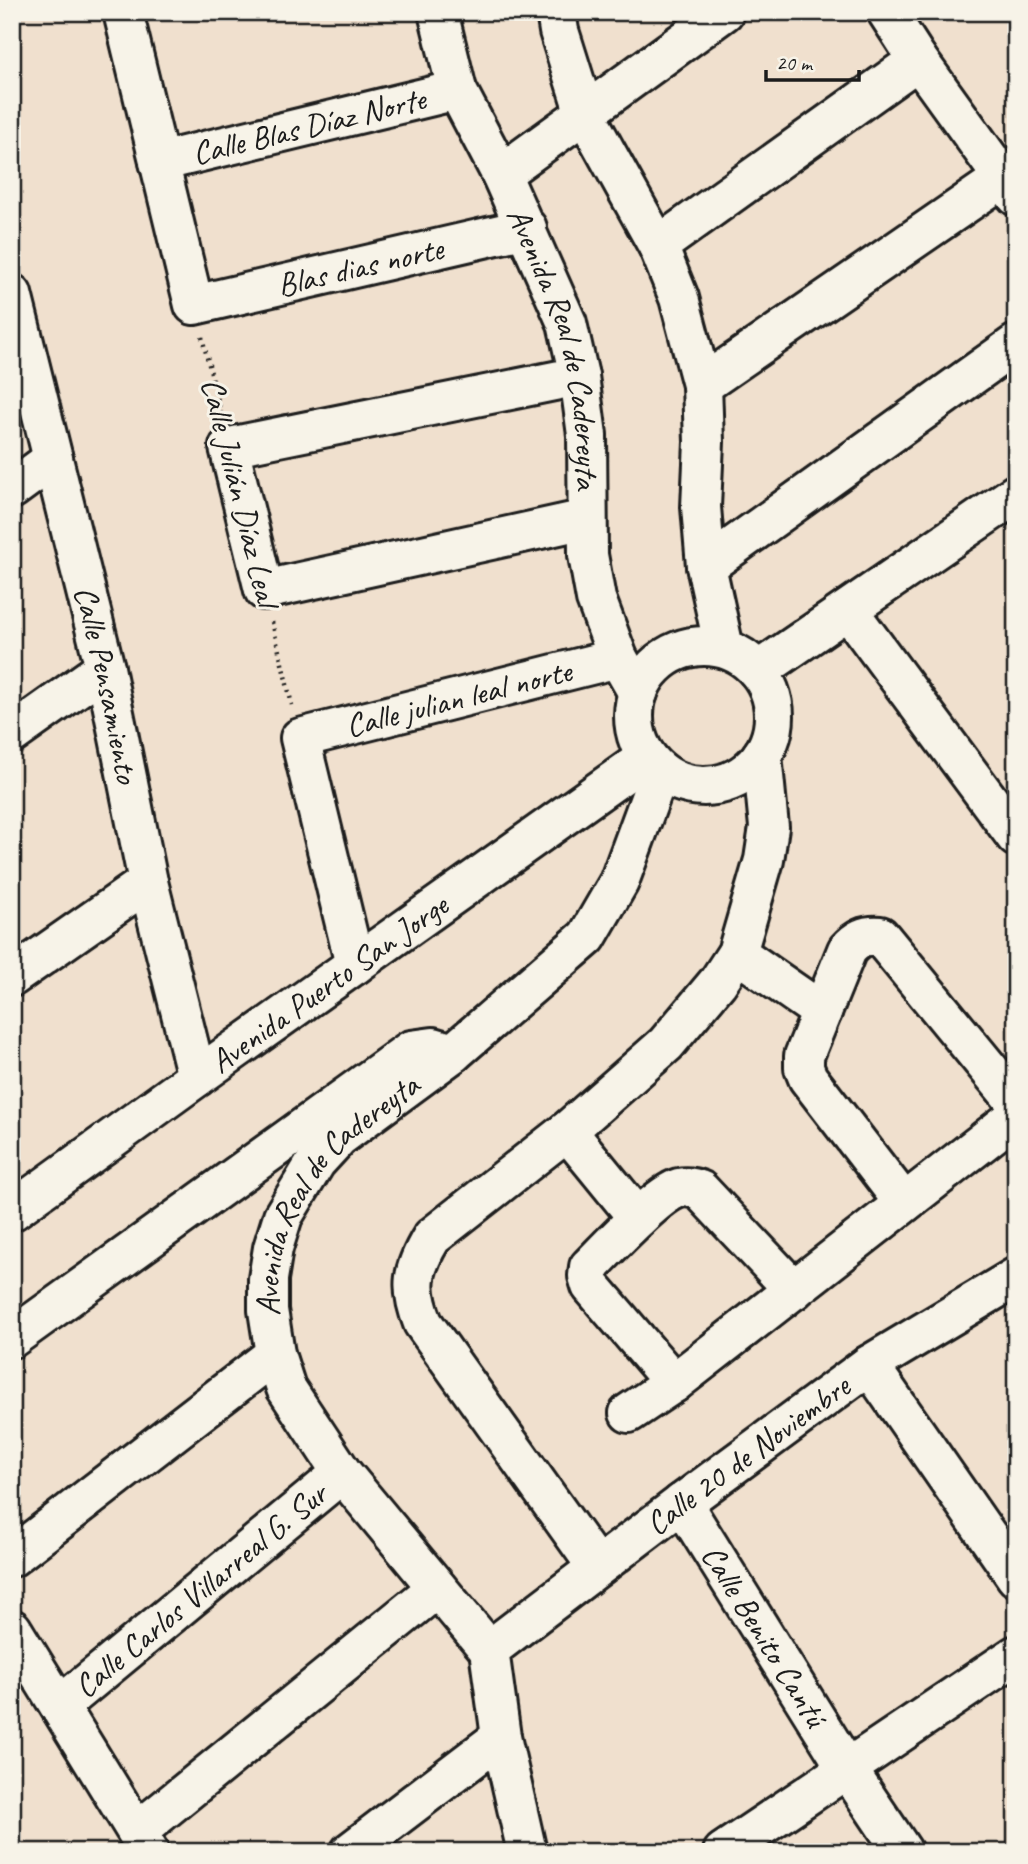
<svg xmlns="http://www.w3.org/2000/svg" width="1028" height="1864" font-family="Caveat,sans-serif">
	<rect width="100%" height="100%" fill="#f0e0ce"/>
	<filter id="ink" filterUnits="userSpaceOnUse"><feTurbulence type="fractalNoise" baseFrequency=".0143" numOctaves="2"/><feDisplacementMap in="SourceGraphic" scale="14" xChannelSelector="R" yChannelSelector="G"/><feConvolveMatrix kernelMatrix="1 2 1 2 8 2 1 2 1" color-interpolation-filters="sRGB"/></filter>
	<g filter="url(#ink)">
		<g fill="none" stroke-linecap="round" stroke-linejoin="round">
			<g stroke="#1c1c1c" stroke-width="44">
				<g id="minor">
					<path id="s1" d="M123,12L194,305L527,228"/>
					<path id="s2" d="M438,12L457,90L501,174L567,323L579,376L587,435L588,555L596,599L618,658L638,693"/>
					<path d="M556,12L559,31L585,114L658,246L679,298L702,385L704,442L701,507L706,566L724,648"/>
					<path d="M887,12L918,60L1016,196"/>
					<path id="s3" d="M159,162L457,90"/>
					<path d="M501,174L724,12"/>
					<path d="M658,246L918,60"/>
					<path id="s4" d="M12,294L105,668L148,882L197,1077"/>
					<path d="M579,376L229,447L264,590L586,519"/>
					<path d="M702,385L1003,178"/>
					<path d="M12,489L53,459"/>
					<path d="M706,566L1016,344"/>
					<path d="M848,610L1016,837"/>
					<circle cx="704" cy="716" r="70"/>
					<path d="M758,671L1016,494"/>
					<path d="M12,734L105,668"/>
					<path d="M737,953L822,1012"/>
					<path id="s5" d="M355,965L300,738L618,658"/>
					<path d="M12,977L148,882"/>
					<path d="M567,1131L638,1218"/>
					<path d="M904,1203L808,1078L804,1068V1056L847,950C857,939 864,935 880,936L1016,1102"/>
					<path id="s6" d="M12,1211L197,1077L647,757"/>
					<path d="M12,1338L411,1050L433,1047L453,1053"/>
					<path d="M869,1365L1016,1577"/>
					<path d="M674,1383L591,1286L588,1276L589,1267C607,1249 658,1194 679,1188C687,1186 693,1188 700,1190L794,1290"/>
					<path d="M629,1413L674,1383L1016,1116"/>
					<path id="s7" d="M682,1503L846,1767L903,1852"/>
					<path d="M12,1557L275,1354"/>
					<path d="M597,1567L423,1323C409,1287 412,1270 432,1237L567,1131L666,1044L718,982L737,953L764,860L769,827L762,755"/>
					<path d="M12,1629L149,1852"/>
					<path id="s8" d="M489,1650L342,1473L286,1388L275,1354L268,1310V1279L273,1248L283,1216L316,1162L339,1137L453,1053L587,937L619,882L660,771"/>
					<path id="s9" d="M489,1650L682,1503L869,1365L1016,1277"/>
					<path d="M489,1650L501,1737L527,1852"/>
					<path id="s10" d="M60,1706L342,1473"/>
					<path d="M137,1832L437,1588"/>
					<path d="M350,1852L501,1737"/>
					<path d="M723,1852L1016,1655"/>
				</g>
			</g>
			<g stroke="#1c1c1c" stroke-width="4.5" stroke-dasharray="2 5" stroke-linecap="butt">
				<path d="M202,337L221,413"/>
				<path d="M272,622L292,705"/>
			</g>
			<use href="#minor" stroke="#f7f3e8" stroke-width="38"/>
		</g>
	</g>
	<g text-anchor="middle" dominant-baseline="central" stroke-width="6" stroke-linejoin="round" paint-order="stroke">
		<g font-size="33" fill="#1c1c1c" stroke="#f7f3e8">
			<text stroke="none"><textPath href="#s3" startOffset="154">Calle Blas Díaz Norte</textPath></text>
			<text stroke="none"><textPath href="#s1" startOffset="472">Blas dias norte</textPath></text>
			<text stroke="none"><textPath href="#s2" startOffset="360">Avenida Real de Cadereyta</textPath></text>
			<text transform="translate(240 492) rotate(76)">Calle Julián Díaz Leal</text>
			<text stroke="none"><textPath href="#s4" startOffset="402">Calle Pensamiento</textPath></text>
			<text stroke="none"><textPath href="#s5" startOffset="397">Calle julian leal norte</textPath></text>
			<text stroke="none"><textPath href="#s6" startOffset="390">Avenida Puerto San Jorge</textPath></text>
			<text stroke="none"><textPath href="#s8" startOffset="553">Avenida Real de Cadereyta</textPath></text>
			<text stroke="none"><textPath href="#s9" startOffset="324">Calle 20 de Noviembre</textPath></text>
			<text stroke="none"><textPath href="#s10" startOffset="182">Calle Carlos Villarreal G. Sur</textPath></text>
			<text stroke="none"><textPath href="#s7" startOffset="156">Calle Benito Cantú</textPath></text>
		</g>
	</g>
	<rect width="1028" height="1864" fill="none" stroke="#f7f3e8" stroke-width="42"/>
	<rect x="21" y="21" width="986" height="1822" fill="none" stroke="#1c1c1c" stroke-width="2.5" filter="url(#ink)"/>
	<path d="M766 70v10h93v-10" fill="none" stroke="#1c1c1c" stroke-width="3.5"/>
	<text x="776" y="70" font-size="21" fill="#1c1c1c" stroke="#f7f3e8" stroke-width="5" paint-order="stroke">20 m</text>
</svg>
